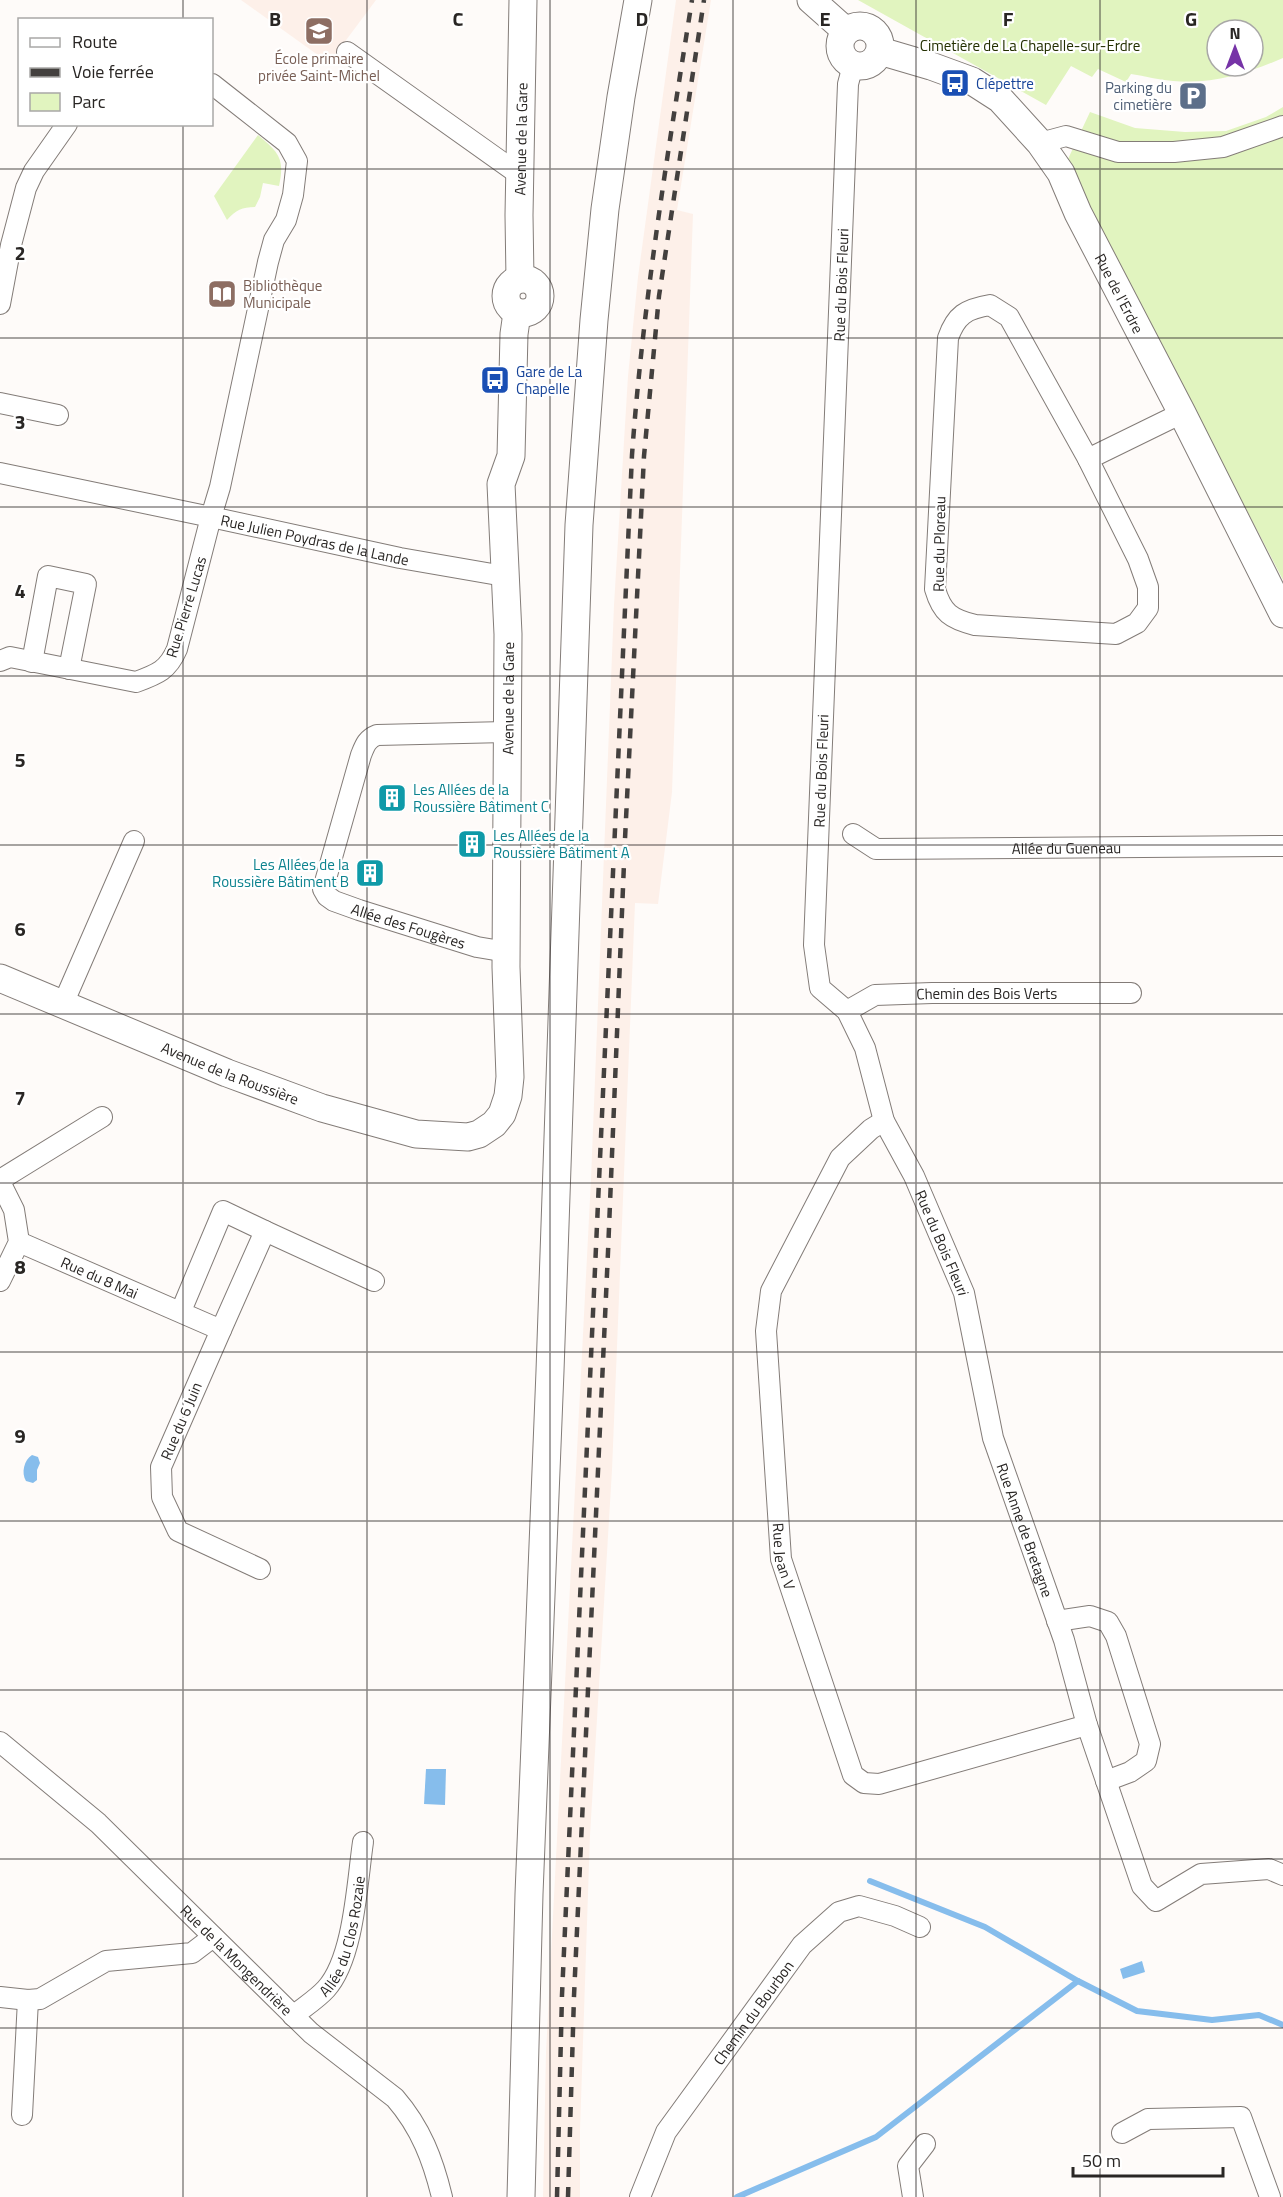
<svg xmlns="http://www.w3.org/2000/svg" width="1283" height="2197" font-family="'Titillium Web',sans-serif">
	<rect width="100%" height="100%" fill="#fefbf9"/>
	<g fill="#fdf0e9">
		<path d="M241,0H376L329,63Z"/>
		<path d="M676,0H711L677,210L693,214L672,792L658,904L635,903L612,1470L590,1835L580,2130V2197H543L546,2052L591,1179L614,605L628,376L638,277Z"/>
	</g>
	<g fill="#e1f4bf" fill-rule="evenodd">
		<path d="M858,0H1283V58C1248,73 1212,85 1173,81C1159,80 1145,76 1131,74L1126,82L1098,69L1092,77L1071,66L1046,105ZM1217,30H1253V66H1217Z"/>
		<path d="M1283,107V580L1081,192L1068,159L1090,112L1135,128L1185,132L1226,131L1266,117Z"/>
		<path d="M258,135C279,153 285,158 279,186L263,183L260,197L255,207C242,207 236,210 227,220L214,196Z"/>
	</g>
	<g fill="#86bdec">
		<path d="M32,1455L38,1457L40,1463L37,1470V1480L33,1483L26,1481C21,1473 24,1460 32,1455Z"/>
		<path d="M426,1769H446L445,1805L424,1804Z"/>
		<path d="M1142,1961L1145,1972L1123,1979L1120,1969Z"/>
	</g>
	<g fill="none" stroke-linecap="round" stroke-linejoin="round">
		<g stroke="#86bdec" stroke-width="6">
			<path d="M870,1881L985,1927L1078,1981"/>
			<path d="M737,2197L876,2137L1078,1981L1137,2011L1212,2020L1259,2015L1283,2025"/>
		</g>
		<g stroke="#837c78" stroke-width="22">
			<g id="street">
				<path d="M347,52L520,175"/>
				<path id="s1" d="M853,65L848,84L814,945L820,988L847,1011L865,1048L884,1121L914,1176L964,1293L993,1438L1064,1640L1087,1725L1142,1886L1156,1901L1201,1874L1269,1869L1283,1875"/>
				<path id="s2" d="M212,84L287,143L297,161L293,195L286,220L274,240L268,262L220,487L211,517L400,558L504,576"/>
				<path d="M1040,143L1066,136L1118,152H1174L1223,147L1283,126"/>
				<path d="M0,304L11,245L26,188L34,171L67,124"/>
				<path d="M990,305L1009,317L1088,459L1138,559L1148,587V608L1137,623L1116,634L975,625C951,619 942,613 935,589L948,338C956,315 966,309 990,305Z"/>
				<path d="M0,403L58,415"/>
				<path d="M1088,459L1182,413"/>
				<path d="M0,473L211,517L177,649C168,670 158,674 136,682L10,657L0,661"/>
				<path d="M32,662L48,576L86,584L69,669"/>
				<path id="s3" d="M506,732L377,735C367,739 365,745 361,755L323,889L327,896L334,901L359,910L477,947L507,952"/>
				<path id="s4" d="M853,834L876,849L1283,846"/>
				<path d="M63,1004L134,841"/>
				<path id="s5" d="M847,1011L875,995L932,993H1131"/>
				<path id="s6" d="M884,1121L871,1129L840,1158L771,1291L766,1331L781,1559L853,1775L864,1783L879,1784L1087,1725"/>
				<path d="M0,1180L102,1117"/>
				<path d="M0,1182L14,1210L19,1242L0,1281"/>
				<path d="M265,1231L374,1281"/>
				<path id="s7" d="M19,1242L221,1330L265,1231L223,1211L181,1311"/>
				<path d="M221,1330L161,1467L162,1497L178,1531L260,1569"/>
				<path d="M1057,1621L1090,1616L1108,1622L1116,1636L1150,1744L1146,1761L1130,1772L1106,1781"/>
				<path id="s8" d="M0,1742L98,1823L311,2033L395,2098C421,2128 433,2160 442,2197"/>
				<path d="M0,1997L28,2000L40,1999L106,1961L192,1953L213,1937"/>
				<path id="s9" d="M293,2016C304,2007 317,1999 326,1989C354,1958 357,1883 363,1842"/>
				<path d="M22,2115L28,2000"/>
				<path d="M1122,2133L1148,2119L1241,2117L1270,2197"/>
				<path id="s10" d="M640,2197L666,2132L802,1945L839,1912L859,1906L895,1916L920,1927"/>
				<path d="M913,2197L908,2166L925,2144"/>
			</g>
		</g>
		<g stroke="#837c78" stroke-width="29">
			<g id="secondary">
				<path d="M811,0L846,31"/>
				<circle cx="860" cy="46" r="20"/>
				<path id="s11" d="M880,51L931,66L972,81L1000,99L1040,143L1061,173L1078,213L1182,413L1283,614"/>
				<circle cx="523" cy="296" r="17"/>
				<path id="s12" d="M520,279L519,215L523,0"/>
				<path id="s13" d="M0,978L227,1073L322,1108L416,1134L468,1137L479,1134L494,1124L502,1114L508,1096L510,1077L506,967L508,634L501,484L511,456L514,334L517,313"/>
				<path d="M521,2197L529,1894L550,1371L579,525L594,320L605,209L621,97L638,0"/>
			</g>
		</g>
		<use href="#street" stroke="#fff" stroke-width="20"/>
		<use href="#secondary" stroke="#fff" stroke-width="27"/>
		<g stroke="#43403e" stroke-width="4.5" stroke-dasharray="10 10" stroke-linecap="butt">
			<path d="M557,2197L562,1995L632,455C643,302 668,152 692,0"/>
			<path d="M568,2197L574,1996L608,1252L625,839L644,456L659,296L704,0"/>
		</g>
	</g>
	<path fill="none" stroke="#292624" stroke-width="1.5" stroke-opacity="0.55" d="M183,0V20M367,0V2197M550,0V2197M733,0V2197M916,0V2197M1100,0V2197M183,124V2197M0,169H1283M0,338H1283M0,507H1283M0,676H1283M0,845H1283M0,1014H1283M0,1183H1283M0,1352H1283M0,1521H1283M0,1690H1283M0,1859H1283M0,2028H1283"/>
	<defs>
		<g id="school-square" transform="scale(1.5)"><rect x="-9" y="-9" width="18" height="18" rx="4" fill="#8d6e63" stroke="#fff"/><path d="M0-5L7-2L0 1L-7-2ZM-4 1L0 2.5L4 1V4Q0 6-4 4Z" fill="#fff"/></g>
		<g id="bus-square" transform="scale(1.5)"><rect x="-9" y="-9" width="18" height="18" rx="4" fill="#1a4fb4" stroke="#fff"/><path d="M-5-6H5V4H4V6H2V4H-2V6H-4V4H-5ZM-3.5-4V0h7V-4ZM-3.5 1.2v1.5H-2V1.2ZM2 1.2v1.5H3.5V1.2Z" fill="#fff"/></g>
		<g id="parking-square" transform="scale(1.5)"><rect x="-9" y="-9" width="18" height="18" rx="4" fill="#5c6f8a" stroke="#fff"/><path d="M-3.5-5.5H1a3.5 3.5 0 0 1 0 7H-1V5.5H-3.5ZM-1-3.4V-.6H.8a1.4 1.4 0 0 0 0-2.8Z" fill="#fff"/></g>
		<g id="library-square" transform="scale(1.5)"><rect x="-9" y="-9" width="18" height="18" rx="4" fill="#8d6e63" stroke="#fff"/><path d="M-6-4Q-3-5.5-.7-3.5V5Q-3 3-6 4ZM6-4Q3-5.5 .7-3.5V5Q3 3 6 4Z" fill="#fff"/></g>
		<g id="building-square" transform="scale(1.5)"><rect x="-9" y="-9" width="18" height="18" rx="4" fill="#0f9aa8" stroke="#fff"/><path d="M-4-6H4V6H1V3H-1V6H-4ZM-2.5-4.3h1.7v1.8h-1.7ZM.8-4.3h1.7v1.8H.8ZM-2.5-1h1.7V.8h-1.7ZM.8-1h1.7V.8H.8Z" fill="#fff"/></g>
	</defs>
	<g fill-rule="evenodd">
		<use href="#school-square" x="319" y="31"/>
		<use href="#bus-square" x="955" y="83"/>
		<use href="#parking-square" x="1193" y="96"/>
		<use href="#library-square" x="222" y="294"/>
		<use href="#bus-square" x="495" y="380"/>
		<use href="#building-square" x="392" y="798"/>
		<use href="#building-square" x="472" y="844"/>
		<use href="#building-square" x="370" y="873"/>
	</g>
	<g text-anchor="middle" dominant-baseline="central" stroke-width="4.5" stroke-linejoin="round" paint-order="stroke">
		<g font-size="15" fill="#232f00" stroke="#fff">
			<text x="1030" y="45">Cimetière de La Chapelle-sur-Erdre</text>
		</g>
		<g font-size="15" fill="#785e54" stroke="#fff">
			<text x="319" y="58">École primaire<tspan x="319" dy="17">privée Saint-Michel</tspan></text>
			<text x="243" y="285" text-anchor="start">Bibliothèque<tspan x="243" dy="17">Municipale</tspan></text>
		</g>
		<g font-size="15" fill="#164399" stroke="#fff" text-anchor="start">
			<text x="976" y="83">Clépettre</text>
			<text x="516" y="371">Gare de La<tspan x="516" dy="17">Chapelle</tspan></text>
		</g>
		<g font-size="15" fill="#4e5e75" stroke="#fff" text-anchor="end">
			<text x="1172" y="87">Parking du<tspan x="1172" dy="17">cimetière</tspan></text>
		</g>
		<g font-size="15" fill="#292624" stroke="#fff">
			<text stroke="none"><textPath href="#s12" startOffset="140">Avenue de la Gare</textPath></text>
			<text transform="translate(841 285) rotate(-88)">Rue du Bois Fleuri</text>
			<text stroke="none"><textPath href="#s11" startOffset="360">Rue de l'Erdre</textPath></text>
			<text stroke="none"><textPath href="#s2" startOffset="590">Rue Julien Poydras de la Lande</textPath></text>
			<text transform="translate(939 544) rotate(-89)">Rue du Ploreau</text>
			<text transform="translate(186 607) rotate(-73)">Rue Pierre Lucas</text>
			<text stroke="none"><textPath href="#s13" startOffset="956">Avenue de la Gare</textPath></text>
			<text transform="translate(821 771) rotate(-88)">Rue du Bois Fleuri</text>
			<text stroke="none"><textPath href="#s4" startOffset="218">Allée du Gueneau</textPath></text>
			<text stroke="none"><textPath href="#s3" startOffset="390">Allée des Fougères</textPath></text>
			<text stroke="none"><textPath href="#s5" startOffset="144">Chemin des Bois Verts</textPath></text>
			<text stroke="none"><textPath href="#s13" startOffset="249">Avenue de la Roussière</textPath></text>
			<text stroke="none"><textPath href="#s1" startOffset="1212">Rue du Bois Fleuri</textPath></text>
			<text stroke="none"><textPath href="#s7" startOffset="88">Rue du 8 Mai</textPath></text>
			<text transform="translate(181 1421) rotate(-67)">Rue du 6 Juin</text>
			<text stroke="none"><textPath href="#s1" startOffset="1512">Rue Anne de Bretagne</textPath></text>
			<text stroke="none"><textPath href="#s6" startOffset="474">Rue Jean V</textPath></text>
			<text stroke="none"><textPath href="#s9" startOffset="99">Allée du Clos Rozaie</textPath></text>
			<text stroke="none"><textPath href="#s8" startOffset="322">Rue de la Mongendrière</textPath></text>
			<text stroke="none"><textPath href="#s10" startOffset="218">Chemin du Bourbon</textPath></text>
		</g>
		<g font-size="15" fill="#0d838f" stroke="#fff" text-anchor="start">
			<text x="413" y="789">Les Allées de la<tspan x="413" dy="17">Roussière Bâtiment C</tspan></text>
			<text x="493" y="835">Les Allées de la<tspan x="493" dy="17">Roussière Bâtiment A</tspan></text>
			<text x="349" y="864" text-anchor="end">Les Allées de la<tspan x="349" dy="17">Roussière Bâtiment B</tspan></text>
		</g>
	</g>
	<g font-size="20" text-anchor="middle" font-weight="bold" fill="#292624" stroke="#fff" stroke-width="4.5" stroke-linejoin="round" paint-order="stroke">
		<text x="275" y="26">B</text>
		<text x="458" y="26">C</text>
		<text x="642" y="26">D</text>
		<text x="825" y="26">E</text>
		<text x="1008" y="26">F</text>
		<text x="1191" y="26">G</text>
		<text x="20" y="260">2</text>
		<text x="20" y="429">3</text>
		<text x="20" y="598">4</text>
		<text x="20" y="767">5</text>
		<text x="20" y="936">6</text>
		<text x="20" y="1105">7</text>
		<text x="20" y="1274">8</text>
		<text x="20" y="1443">9</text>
	</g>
	<rect x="18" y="18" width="195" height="108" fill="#ffffff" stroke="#a9a8a7" stroke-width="1.5"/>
	<rect x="30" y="38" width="30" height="9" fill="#ffffff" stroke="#a9a8a7" stroke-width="1.5"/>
	<text x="72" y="48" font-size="18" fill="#292624">Route</text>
	<rect x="30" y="68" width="30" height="9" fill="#43403e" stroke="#a9a8a7" stroke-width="1.5"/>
	<text x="72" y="78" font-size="18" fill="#292624">Voie ferrée</text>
	<rect x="30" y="93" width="30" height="18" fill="#e1f4bf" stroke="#a9a8a7" stroke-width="1.5"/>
	<text x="72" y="108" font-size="18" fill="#292624">Parc</text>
	<g transform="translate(1235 48)"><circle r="28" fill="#ffffff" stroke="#a9a8a7" stroke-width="1.5"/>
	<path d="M0-4.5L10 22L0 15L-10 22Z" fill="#7633a7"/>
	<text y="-9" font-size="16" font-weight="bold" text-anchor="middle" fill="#292624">N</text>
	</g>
	<path d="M1073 2167v9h150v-9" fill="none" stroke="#292624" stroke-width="3"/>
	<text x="1082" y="2167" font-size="18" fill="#292624" stroke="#ffffff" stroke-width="4.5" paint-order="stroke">50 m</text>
</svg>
